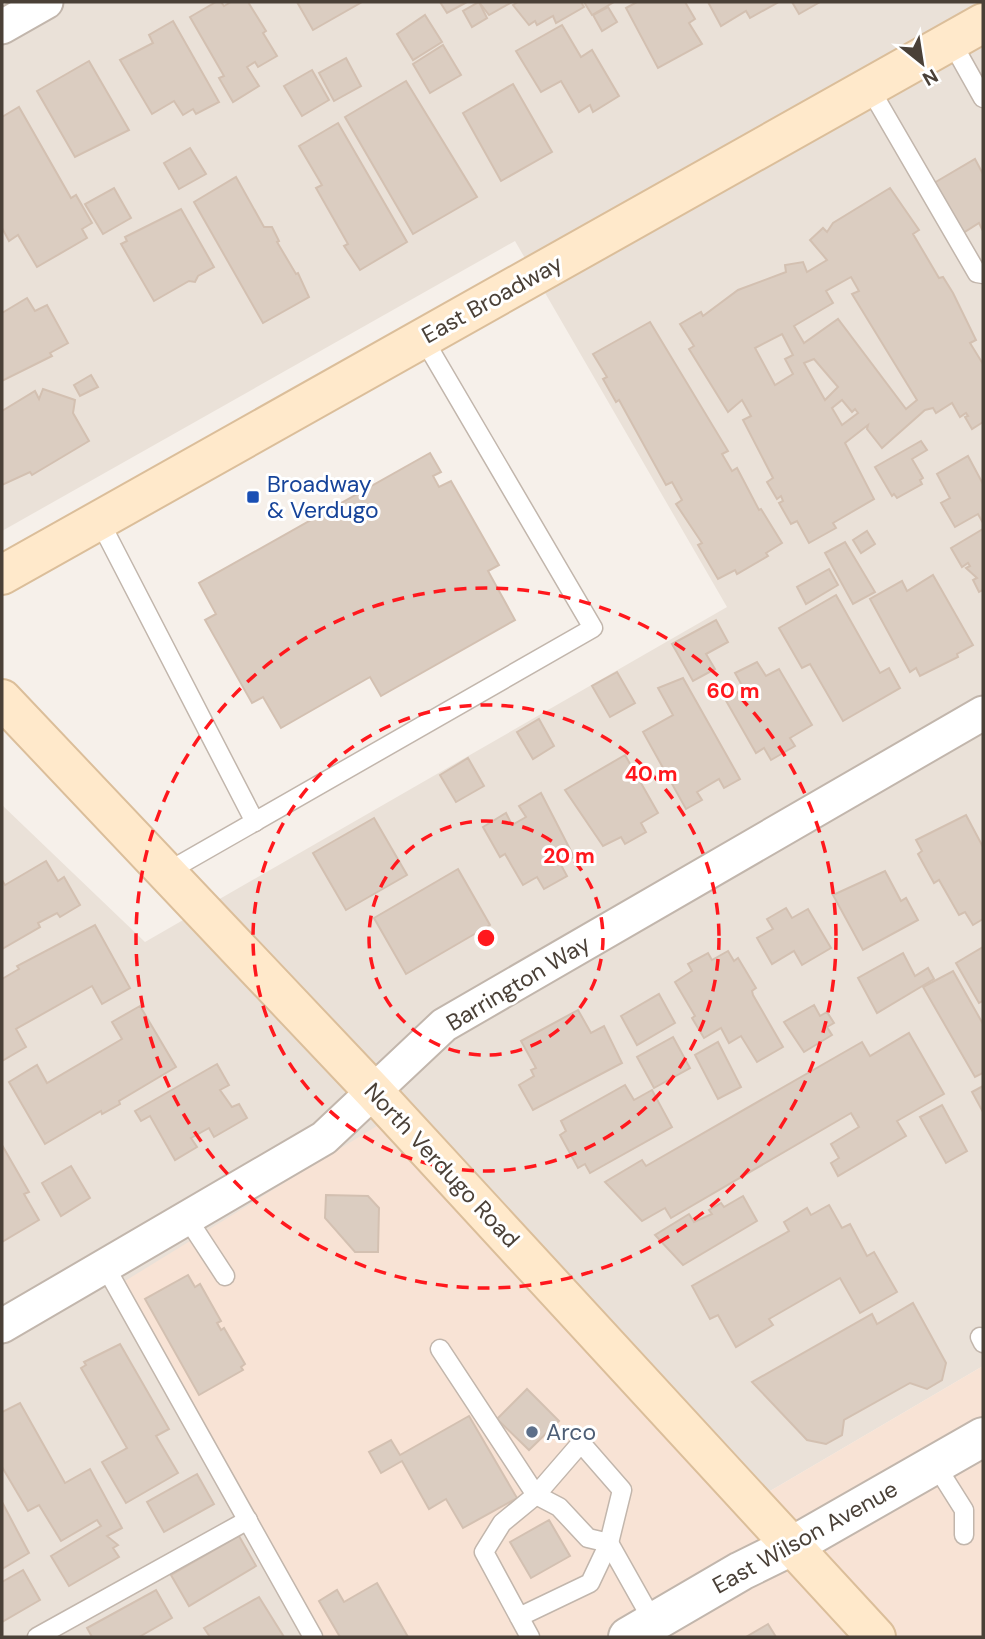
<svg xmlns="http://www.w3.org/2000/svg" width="985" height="1639" font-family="'DM Sans',sans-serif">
	<rect width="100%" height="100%" fill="#f6f0ea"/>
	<path fill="#eae1d8" d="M2,2H983V1366L765,1494L303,1637H2V805L145,942L727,607L515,241L2,531Z"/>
	<path fill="#f8e3d5" d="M411,1105L765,1494L983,1366V1637H303L112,1289Z"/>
	<g fill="#dbcdc1" stroke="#d3c0b1" stroke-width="2" fill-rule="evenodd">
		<path d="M216,2H221L224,6L231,2H248L266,31L263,33L277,56L258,67L255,62L247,67L259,86L233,102L219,78L224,76L190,17Z"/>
		<path d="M297,2H362L313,30Z"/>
		<path d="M440,2H467L447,13Z"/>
		<path d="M479,2H512L489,15Z"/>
		<path d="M479,2L487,18L472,27L463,11Z"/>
		<path d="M518,2H581L584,7L556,23L553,16L537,25L535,21L529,25L513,5Z"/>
		<path d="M584,2H614L592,15Z"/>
		<path d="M637,2H685L695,19L689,23L702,44L658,68L626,8Z"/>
		<path d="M708,2H776L777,3L750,18L746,11L721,26Z"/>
		<path d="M792,2H820L799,14Z"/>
		<path d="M608,7L617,22L602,31L593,15Z"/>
		<path d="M425,15L442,42L413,60L397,34Z"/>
		<path d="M173,21L219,102L196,114L193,109L183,115L174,101L152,114L120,60L153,43L149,35Z"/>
		<path d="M562,25L581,57L592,50L619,96L593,112L590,105L579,112L561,81L541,92L516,51Z"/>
		<path d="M443,45L461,75L430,93L413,64Z"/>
		<path d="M346,58L361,86L334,101L319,73Z"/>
		<path d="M89,61L129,130L75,157L37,91Z"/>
		<path d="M312,70L329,100L302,116L284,86Z"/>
		<path d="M406,81L477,197L413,234L345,117Z"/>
		<path d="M513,84L552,152L501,181L463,113Z"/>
		<path d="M19,107L71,198L76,195L92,223L82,229L87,238L37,267L18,235L9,241L2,228V117Z"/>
		<path d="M338,123L407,242L360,270L344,246L348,244L316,188L322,185L299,146Z"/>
		<path d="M190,148L206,174L179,189L164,163Z"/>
		<path d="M975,159L983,174V231L979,223L963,233L934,183Z"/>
		<path d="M236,177L264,227H272L279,241L277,242L296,274L298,273L309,297L263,323L194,202Z"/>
		<path d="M114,188L131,218L103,234L85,204Z"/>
		<path d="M890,188L919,230L913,234L939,278L943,277L953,293L976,340L970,343L983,364V422L972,429L965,417L968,416L966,413L960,417L952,403L936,413L933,408L925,410L882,448L867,429L868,425L845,443L874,499L833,523L836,528L809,543L797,521L791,524L779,503L783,501L781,496L777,499L767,482L773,478L743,420L751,416L742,400L728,412L689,349L694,346L680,324L701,312L703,316L738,290L786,272L785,265L803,262L807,272L827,260L810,240L823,228L827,232L833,223ZM851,277L859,291L852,294L917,400L906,409L838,319L804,343L794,326L833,303L826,291ZM782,334L793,355L785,359L793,374L775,385L755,348ZM814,359L838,387L825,400L804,363ZM842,400L852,412L855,409L858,413L842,425L832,408Z"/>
		<path d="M181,209L214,267L198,276L195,282L189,281L154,301L121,244L127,241L125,237Z"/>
		<path d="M27,298L35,311L47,305L68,343L50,353L52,356L2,381V313Z"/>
		<path d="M650,322L728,451L722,454L732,471L737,468L759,510L761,509L782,543L766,553L768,556L737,574L735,570L718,579L698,545L702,543L676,504L682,500L672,482L666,485L619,400L616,402L603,379L607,377L593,354Z"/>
		<path d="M91,375L98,387L80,396L74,385Z"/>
		<path d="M43,389L75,400L73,413L89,441L32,475L30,472L2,485V411L35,391L39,399Z"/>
		<path d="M921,441L927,450L912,459L923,478L920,480L922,484L897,498L894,494L892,496L875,467Z"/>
		<path d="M430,453L441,472L433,476L439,487L451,481L499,565L488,571L515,620L381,696L370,677L281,728L263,697L252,703L205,620L216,614L199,583Z"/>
		<path d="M968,456L983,484V523L978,514L955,527L941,503L950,498L937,474Z"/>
		<path d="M983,529V590L979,592L973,580L977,578L966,568L970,566L968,563L962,567L951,548Z"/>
		<path d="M867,531L875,544L861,553L853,540Z"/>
		<path d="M845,542L875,592L853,604L825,553Z"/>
		<path d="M829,569L838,585L806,604L797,587Z"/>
		<path d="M933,575L973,645L957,654L958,657L920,676L916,668L910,672L870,599L902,581L907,591Z"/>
		<path d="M836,595L880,673L889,668L900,688L843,721L810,664L802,668L779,628Z"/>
		<path d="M716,620L728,642L706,654L715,669L693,681L672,644Z"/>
		<path d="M757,662L766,676L779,669L812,725L790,738L795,746L771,760L764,748L756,753L725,699L744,689L735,673Z"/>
		<path d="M617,672L635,703L610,717L592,686Z"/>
		<path d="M683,678L740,779L724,788L719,779L697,792L702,800L686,809L643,732L673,715L658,688Z"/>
		<path d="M539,719L554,746L533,759L517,732Z"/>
		<path d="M625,755L658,813L641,823L646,832L625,844L621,837L603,846L565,790Z"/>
		<path d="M468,758L484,786L456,802L440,775Z"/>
		<path d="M541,793L574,857L561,865L567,876L544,889L537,877L523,885L505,854L500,857L483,827L506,813L512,825L526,817L519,806Z"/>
		<path d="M966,815L983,847V919L973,925L965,912L959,915L939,880L934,883L918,854L922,851L916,840Z"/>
		<path d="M374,818L407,875L346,910L313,853Z"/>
		<path d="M46,861L58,881L64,877L80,905L60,917L57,913L38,923L40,927L2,949V880L5,885Z"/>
		<path d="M458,869L490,925L406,974L374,918Z"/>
		<path d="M885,871L901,901L906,898L918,920L863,950L833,895Z"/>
		<path d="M786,908L792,918L808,909L831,948L802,965L794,951L772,964L757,938L773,929L767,919Z"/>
		<path d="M95,925L130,988L102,1004L92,986L16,1029L26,1047L2,1061V979L19,969L17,966Z"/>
		<path d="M983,947V1001L979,1003L956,963Z"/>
		<path d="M728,951L734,961L738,958L756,988L752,991L753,995L783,1047L757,1062L741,1036L729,1043L721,1028L704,1038L692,1018L695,1016L675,982L692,971L688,964L708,953L712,960Z"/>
		<path d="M903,953L915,976L928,968L934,979L877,1013L858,978Z"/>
		<path d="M953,971L983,1024V1073L975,1077L923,987Z"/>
		<path d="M659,994L675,1023L637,1045L621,1016Z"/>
		<path d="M814,1005L820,1016L827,1012L834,1023L827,1027L832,1035L804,1052L784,1022Z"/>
		<path d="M140,1006L176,1067L119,1101L120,1104L102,1114L101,1111L45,1144L9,1082L37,1065L47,1083L122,1039L112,1022Z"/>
		<path d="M578,1010L591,1033L604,1026L622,1063L533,1110L519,1085L534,1076L531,1070L536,1068L521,1041Z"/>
		<path d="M909,1033L944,1094L897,1121L906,1136L838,1176L831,1163L839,1158L831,1144L859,1127L851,1113L671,1218L665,1208L642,1221L605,1182L642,1160L646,1166L862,1042L870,1056Z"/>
		<path d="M673,1037L690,1068L654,1088L637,1057Z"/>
		<path d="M718,1042L741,1087L718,1099L695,1055Z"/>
		<path d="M217,1064L229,1085L220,1090L232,1107L239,1104L247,1118L214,1137L209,1128L191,1138L197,1147L175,1160L150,1116L141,1121L135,1111Z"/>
		<path d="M625,1085L634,1100L652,1090L672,1127L590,1173L585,1164L578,1168L560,1135L566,1131L561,1121Z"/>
		<path d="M983,1086V1112L972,1092Z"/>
		<path d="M942,1105L967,1151L946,1163L920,1117Z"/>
		<path d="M2,1145L29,1192L24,1194L39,1220L2,1242Z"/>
		<path d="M71,1166L90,1198L61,1216L42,1183Z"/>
		<path d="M326,1195L368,1196L379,1208L378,1252H355L325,1218Z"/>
		<path d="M743,1196L757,1221L683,1265L655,1235L689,1214L694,1222L712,1214L709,1210L721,1203L724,1207Z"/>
		<path d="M829,1205L842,1228L850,1224L867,1256L874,1252L897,1292L860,1313L840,1278L769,1319L773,1325L736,1347L718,1315L710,1319L692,1286L789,1231L784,1222L807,1208L811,1215Z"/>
		<path d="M188,1275L195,1287L200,1284L221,1321L217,1323L221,1330L224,1328L245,1364L241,1367L243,1370L199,1395L145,1299Z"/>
		<path d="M913,1303L946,1363L942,1380L927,1389L910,1383L844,1420L842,1435L826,1444L807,1440L752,1382L872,1314L877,1324Z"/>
		<path d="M120,1344L169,1429L156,1436L178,1473L126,1503L102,1462L127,1448L81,1368L86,1365L84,1362Z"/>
		<path d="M527,1389L559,1421L529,1450L497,1419Z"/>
		<path d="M20,1403L65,1483L90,1469L122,1528L107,1536L118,1545L113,1548L119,1557L69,1586L51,1556L101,1526L97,1520L61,1541L39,1505L28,1511L2,1467V1412Z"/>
		<path d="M469,1416L517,1498L463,1528L446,1499L429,1509L402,1461L381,1473L369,1452L391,1440L400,1455Z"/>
		<path d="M197,1474L214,1504L164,1532L147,1502Z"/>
		<path d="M2,1502L29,1553L2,1569Z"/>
		<path d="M549,1520L570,1556L531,1578L510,1542Z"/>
		<path d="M239,1536L256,1566L189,1606L171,1575Z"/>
		<path d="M23,1570L40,1600L2,1622V1582Z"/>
		<path d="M377,1583L408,1637H340L319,1601L337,1590L344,1602Z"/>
		<path d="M156,1590L172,1618L139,1637H92L87,1628Z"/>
		<path d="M259,1597L284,1637H210L204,1628Z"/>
		<path d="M768,1624L776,1637H746Z"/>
	</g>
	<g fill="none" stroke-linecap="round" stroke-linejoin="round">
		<g stroke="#c2b6ac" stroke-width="21">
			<g id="service">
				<path d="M951,41L983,98"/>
				<path d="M869,87L977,273L983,274"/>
				<path d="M99,520L255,822"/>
				<path d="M167,872L593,628L423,338"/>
				<path d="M187,1218L225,1276"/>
				<path d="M105,1266L313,1637"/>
				<path d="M980,1337L983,1343"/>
				<path d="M440,1349L536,1495L559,1507L588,1538L609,1543L654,1623"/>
				<path d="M935,1464L964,1510V1535"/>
				<path d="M519,1617L590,1583L609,1543L622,1490L581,1443L536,1495L502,1523L484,1552L530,1637"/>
				<path d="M37,1637L248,1520"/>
			</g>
		</g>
		<g stroke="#c2b6ac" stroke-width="37">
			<g id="minor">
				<path d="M2,27L46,2"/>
				<path d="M2,1326L324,1138L444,1025L983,713"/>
			</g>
		</g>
		<g stroke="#c2b6ac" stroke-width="42">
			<path id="tertiary" d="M628,1637L741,1571L794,1545L983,1437"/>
		</g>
		<g stroke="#dbbe9a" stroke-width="42">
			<g id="secondary">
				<path d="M2,575L983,23"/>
				<path d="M2,699L374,1092L876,1637"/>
			</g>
		</g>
		<use href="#service" stroke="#fff" stroke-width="18"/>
		<use href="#minor" stroke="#fff" stroke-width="33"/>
		<use href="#tertiary" stroke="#fff" stroke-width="38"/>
		<use href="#secondary" stroke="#ffe9cb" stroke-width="38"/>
	</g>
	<g fill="none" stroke="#ff181d" stroke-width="3.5" stroke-dasharray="12 9">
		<circle cx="486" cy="938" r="117"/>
		<circle cx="486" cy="938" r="233"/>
		<circle cx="486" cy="938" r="350"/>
	</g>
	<rect fill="#1a4fb4" stroke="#fff" stroke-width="2.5" x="246" y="490" width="14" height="14" rx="3.5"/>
	<circle fill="#5c6f8a" stroke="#fff" stroke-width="2.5" cx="532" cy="1432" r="7"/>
	<g text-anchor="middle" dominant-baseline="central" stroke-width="6" stroke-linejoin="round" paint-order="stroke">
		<g font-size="23" fill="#4a4037" stroke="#fff">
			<text transform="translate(492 299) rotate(-29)">East Broadway</text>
			<text transform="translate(518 983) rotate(-31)">Barrington Way</text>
			<text transform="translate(442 1165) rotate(47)">North Verdugo Road</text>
			<text transform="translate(805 1537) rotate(-29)">East Wilson Avenue</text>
		</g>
		<g font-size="23" fill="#164399" stroke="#fff" text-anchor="start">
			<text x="267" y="484">Broadway<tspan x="267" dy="26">&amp; Verdugo</tspan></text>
		</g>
		<g font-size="23" fill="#4e5e75" stroke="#fff" text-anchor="start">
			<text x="546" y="1432">Arco</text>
		</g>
	</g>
	<circle cx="486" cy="938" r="10" fill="#ff181d" stroke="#fff" stroke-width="3.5"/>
	<g font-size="21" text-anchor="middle" font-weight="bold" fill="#ff181d" stroke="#fff" stroke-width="6" stroke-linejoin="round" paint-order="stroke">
		<text x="733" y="698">60 m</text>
		<text x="651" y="781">40 m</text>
		<text x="569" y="863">20 m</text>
	</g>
	<rect width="985" height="1639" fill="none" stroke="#4a4037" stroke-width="7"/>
	<g transform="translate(922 63) rotate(150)" stroke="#ffffff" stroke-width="5" paint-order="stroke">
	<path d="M0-5L12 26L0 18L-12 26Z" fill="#4a4037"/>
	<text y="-10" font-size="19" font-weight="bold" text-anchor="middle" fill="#4a4037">N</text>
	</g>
</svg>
